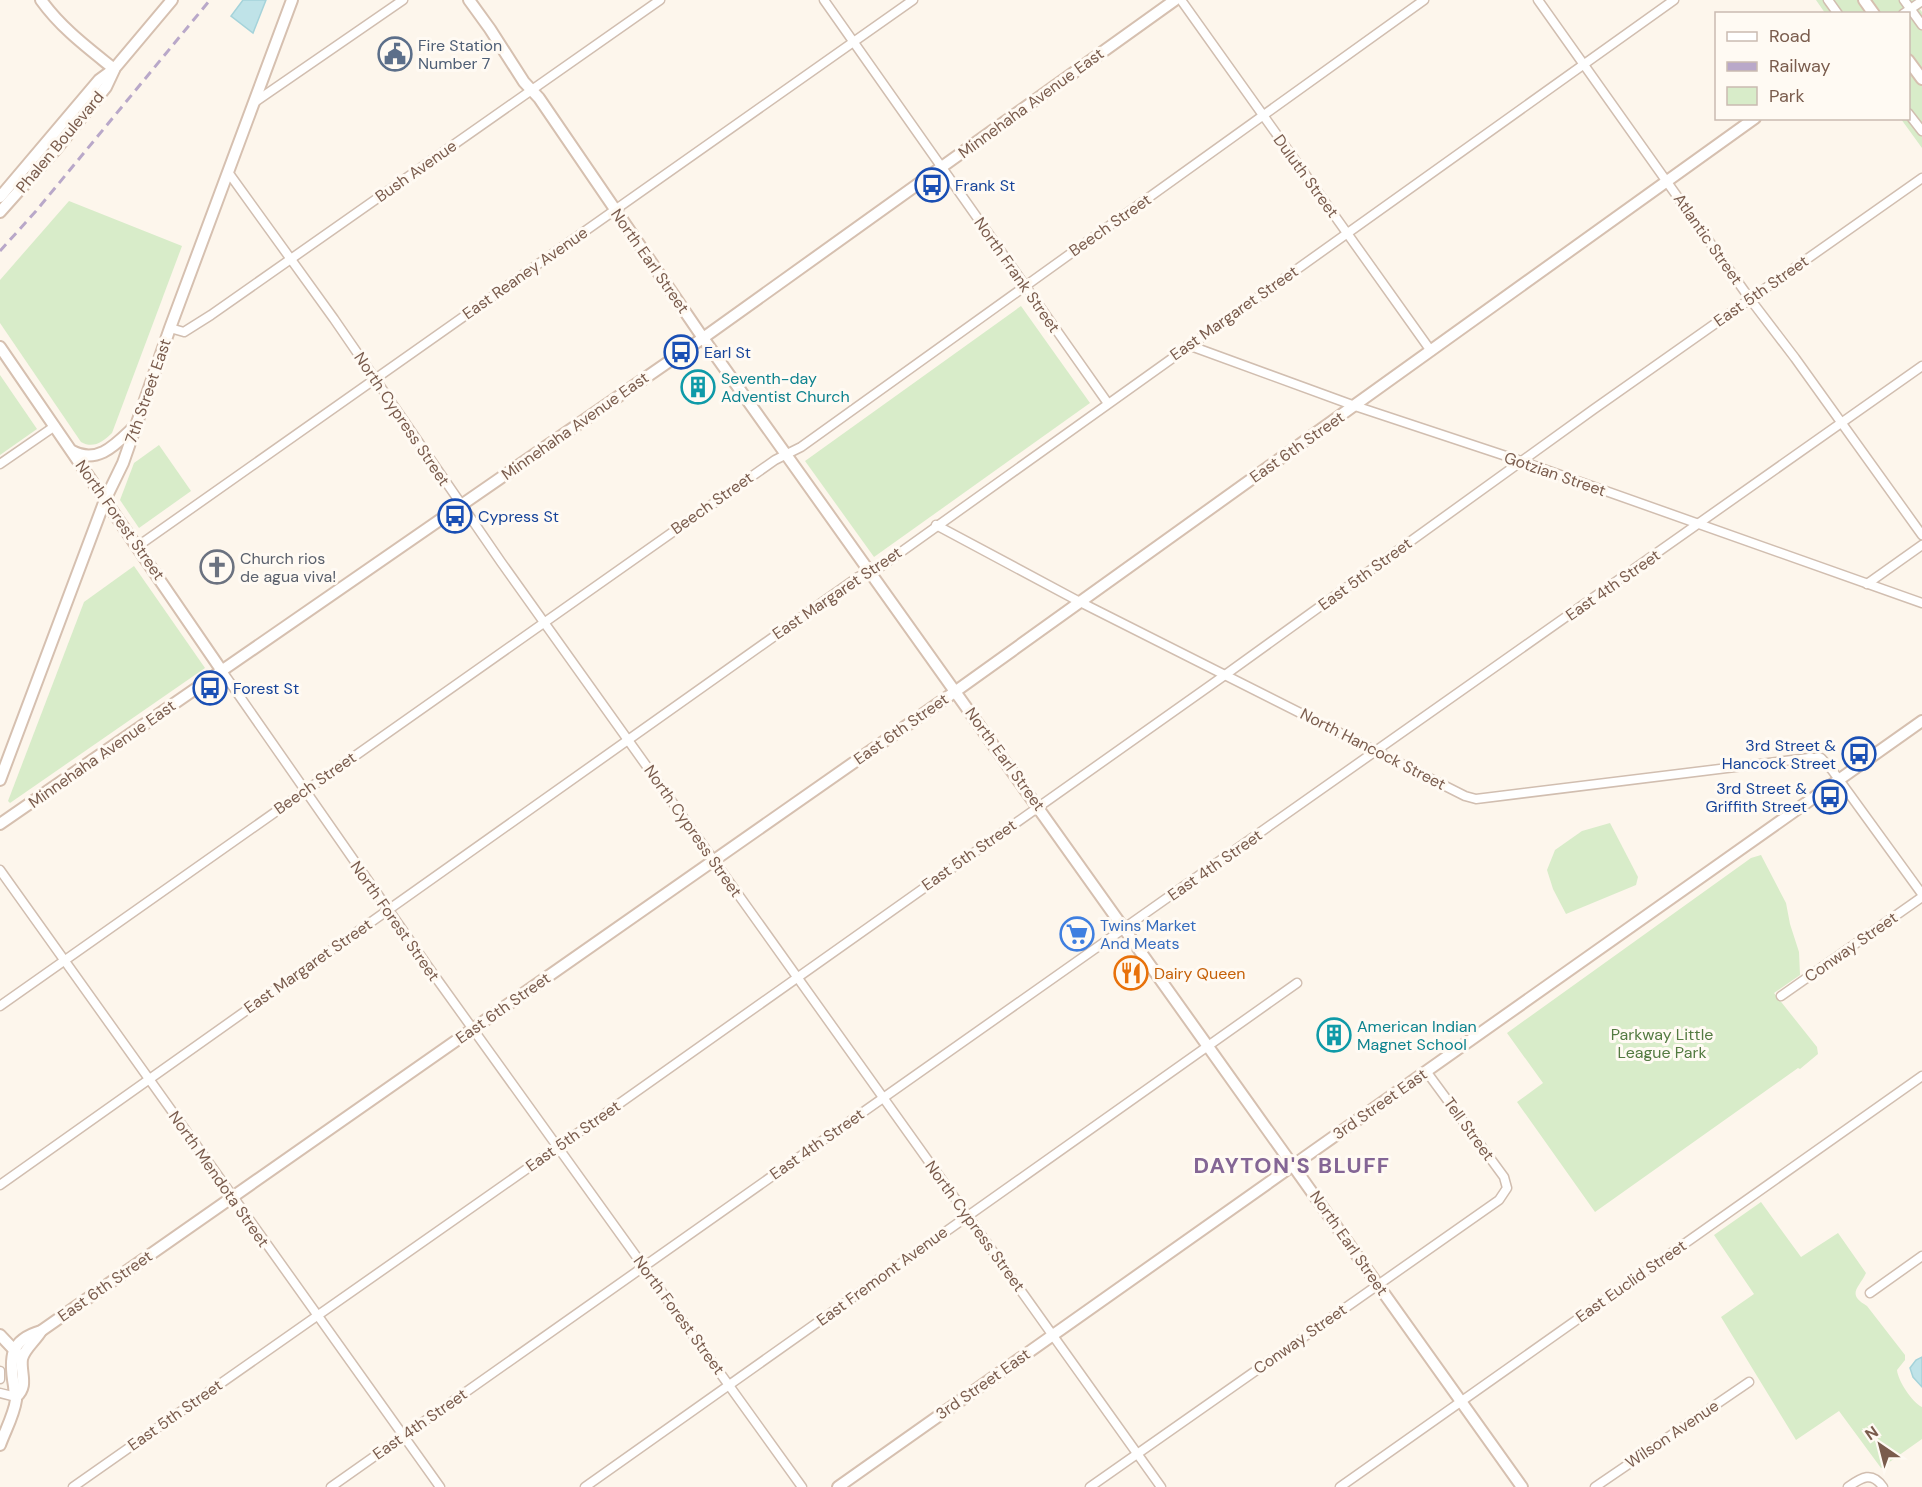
<svg xmlns="http://www.w3.org/2000/svg" width="1922" height="1487" font-family="'DM Sans',sans-serif">
	<rect width="100%" height="100%" fill="#fdf6ec"/>
	<g fill="#d8ecc9">
		<path d="M1816,0H1913L1922,12V148L1901,119L1908,118V14L1825,13Z"/>
		<path d="M69,201L182,246L112,433C103,442 93,449 81,442L0,323V280Z"/>
		<path d="M1021,306L1090,403L874,557L805,461Z"/>
		<path d="M0,375L37,429L0,455Z"/>
		<path d="M159,445L191,491L139,528L120,500L134,463Z"/>
		<path d="M134,566L205,668L10,803L8,801L84,602Z"/>
		<path d="M1610,823L1638,877L1636,885L1566,914L1553,889L1547,870L1555,850L1582,831Z"/>
		<path d="M1761,855L1786,903L1790,924L1799,952L1800,975L1774,993L1817,1047L1818,1054L1800,1069L1798,1068L1595,1212L1517,1102L1543,1083L1507,1033L1751,858Z"/>
		<path d="M1761,1202L1801,1257L1838,1233L1866,1273C1859,1288 1846,1294 1867,1306L1905,1355V1360L1897,1370C1898,1381 1912,1402 1922,1407V1439L1881,1468L1839,1411L1796,1440L1721,1317L1754,1294L1714,1235Z"/>
	</g>
	<g fill="#bfe3e8" stroke="#a5d3da" stroke-width="1.5">
		<path d="M243,0H266L253,33L231,16Z"/>
		<path d="M1922,1357V1387L1913,1377L1910,1368L1916,1360Z"/>
	</g>
	<g fill="none" stroke-linecap="round" stroke-linejoin="round">
		<g stroke="#d1beb0" stroke-width="11">
			<g id="street">
				<path d="M824,0L1107,402"/>
				<path d="M1181,0L1431,351"/>
				<path d="M1538,0L1750,299L1795,358L1922,535"/>
				<path d="M1828,0L1838,14"/>
				<path d="M1904,0L1922,25"/>
				<path d="M1903,14L1922,1"/>
				<path d="M255,102L403,0"/>
				<path d="M1908,113L1922,131"/>
				<path d="M228,172L334,319L501,562L1161,1487"/>
				<path d="M170,328L184,332L211,315L660,0"/>
				<path d="M1188,345L1355,406L1521,461L1922,603"/>
				<path d="M0,464L55,426"/>
				<path d="M936,525L1080,602L1465,796L1476,799L1809,758H1821L1832,770L1922,894"/>
				<path d="M138,546L913,0"/>
				<path d="M1867,584L1922,545"/>
				<path d="M222,671L429,968L802,1487"/>
				<path d="M0,870L440,1487"/>
				<path d="M1781,996L1922,897"/>
				<path d="M0,1006L775,460L801,447L1424,0"/>
				<path d="M0,1185L858,577L880,567L1674,0"/>
				<path d="M1870,1293L1922,1256"/>
				<path d="M0,1371V1379"/>
				<path d="M0,1393L16,1397"/>
				<path d="M73,1487L558,1147L1225,675L1594,409L1922,178"/>
				<path d="M331,1487L1922,366"/>
				<path d="M585,1487L1297,983"/>
				<path d="M1090,1487L1499,1200L1507,1188L1504,1177L1426,1071"/>
				<path d="M1340,1487L1922,1076"/>
				<path d="M1595,1487L1749,1382"/>
				<path d="M1848,1487C1862,1477 1872,1471 1883,1487"/>
			</g>
		</g>
		<g stroke="#d6c0b0" stroke-width="14">
			<g id="secondary">
				<path d="M41,0C61,28 88,48 114,69"/>
				<path d="M469,0L490,29L524,82L539,98L703,338L1522,1487"/>
				<path d="M1864,0L1874,14"/>
				<path d="M1908,60L1922,79"/>
				<path d="M0,197L99,80L114,69L172,0"/>
				<path d="M0,212L57,148L106,87L114,70"/>
				<path d="M0,347L222,671"/>
				<path d="M72,451C98,465 116,444 134,427"/>
				<path d="M0,780L105,500L123,463L170,328L292,0"/>
				<path d="M0,824L703,338L1175,0"/>
				<path d="M0,1335L18,1354"/>
				<path d="M16,1397C29,1386 20,1373 22,1359C24,1349 36,1340 41,1331"/>
				<path d="M0,1445C5,1431 14,1415 16,1400C16,1395 14,1391 14,1386C9,1357 10,1340 41,1331L956,691L1755,118"/>
				<path d="M838,1487L1922,721"/>
			</g>
		</g>
		<use href="#street" stroke="#fff" stroke-width="8"/>
		<use href="#secondary" stroke="#fff" stroke-width="10"/>
		<path stroke="#b9a8c9" stroke-width="3" stroke-dasharray="9 6" stroke-linecap="butt" d="M0,251L36,211L210,0"/>
	</g>
	<defs>
		<g id="civic-ring" transform="scale(1.725)"><circle r="9.5" fill="#fffaf3" stroke="#5c6f8a" stroke-width="1.5"/><path d="M-.6-6.5H3V-4.5H.6V-3L4-1V1h2V6H-6V1h2V-1L-.6-3ZM-1.2 2.5V6h2.4V2.5Z" fill="#5c6f8a"/></g>
		<g id="bus-ring" transform="scale(1.725)"><circle r="9.5" fill="#fffaf3" stroke="#1a4fb4" stroke-width="1.5"/><path d="M-5-6H5V4H4V6H2V4H-2V6H-4V4H-5ZM-3.5-4V0h7V-4ZM-3.5 1.2v1.5H-2V1.2ZM2 1.2v1.5H3.5V1.2Z" fill="#1a4fb4"/></g>
		<g id="building-ring" transform="scale(1.725)"><circle r="9.5" fill="#fffaf3" stroke="#0f9aa8" stroke-width="1.5"/><path d="M-4-6H4V6H1V3H-1V6H-4ZM-2.5-4.3h1.7v1.8h-1.7ZM.8-4.3h1.7v1.8H.8ZM-2.5-1h1.7V.8h-1.7ZM.8-1h1.7V.8H.8Z" fill="#0f9aa8"/></g>
		<g id="church-ring" transform="scale(1.725)"><circle r="9.5" fill="#fffaf3" stroke="#6b7280" stroke-width="1.5"/><path d="M-1.2-6h2.4v3.5h3.3v2.4h-3.3V6h-2.4V-.1h-3.3v-2.4h3.3Z" fill="#6b7280"/></g>
		<g id="supermarket-ring" transform="scale(1.725)"><circle r="9.5" fill="#fffaf3" stroke="#3f7fe0" stroke-width="1.5"/><path d="M-6-5.5h2.5l.6 2H6L4.5 2H-2.5L-4.4-4H-6ZM-1.5 3.2a1.3 1.3 0 1 0 .1 0ZM3 3.2a1.3 1.3 0 1 0 .1 0Z" fill="#3f7fe0"/></g>
		<g id="restaurant-ring" transform="scale(1.725)"><circle r="9.5" fill="#fffaf3" stroke="#e8710a" stroke-width="1.5"/><path d="M-5-6h1v4h1v-4h1v4h1v-4h1v5L-1.5 .5V6h-2V.5L-5-1ZM5-6V6H3V1.5H1.5Q1.5-4 5-6Z" fill="#e8710a"/></g>
	</defs>
	<g fill-rule="evenodd">
		<use href="#civic-ring" x="395" y="54"/>
		<use href="#bus-ring" x="932" y="185"/>
		<use href="#bus-ring" x="681" y="352"/>
		<use href="#building-ring" x="698" y="387"/>
		<use href="#bus-ring" x="455" y="516"/>
		<use href="#church-ring" x="217" y="567"/>
		<use href="#bus-ring" x="210" y="688"/>
		<use href="#bus-ring" x="1859" y="754"/>
		<use href="#bus-ring" x="1830" y="797"/>
		<use href="#supermarket-ring" x="1077" y="934"/>
		<use href="#restaurant-ring" x="1131" y="973"/>
		<use href="#building-ring" x="1334" y="1035"/>
	</g>
	<g text-anchor="middle" dominant-baseline="central" stroke-width="6" stroke-linejoin="round" paint-order="stroke">
		<g font-size="16" fill="#4e5e75" stroke="#fffaf3" text-anchor="start">
			<text x="418" y="45">Fire Station<tspan x="418" dy="18">Number 7</tspan></text>
		</g>
		<g font-size="16" fill="#7a5c4d" stroke="#fffaf3">
			<text transform="translate(1031 103) rotate(-36)">Minnehaha Avenue East</text>
			<text transform="translate(60 142) rotate(-50)">Phalen Boulevard</text>
			<text transform="translate(416 171) rotate(-35)">Bush Avenue</text>
			<text transform="translate(1306 176) rotate(54)">Duluth Street</text>
			<text transform="translate(1110 225) rotate(-35)">Beech Street</text>
			<text transform="translate(1708 239) rotate(55)">Atlantic Street</text>
			<text transform="translate(650 261) rotate(55)">North Earl Street</text>
			<text transform="translate(525 273) rotate(-35)">East Reaney Avenue</text>
			<text transform="translate(1017 275) rotate(55)">North Frank Street</text>
			<text transform="translate(1761 291) rotate(-35)">East 5th Street</text>
			<text transform="translate(1234 313) rotate(-35)">East Margaret Street</text>
			<text transform="translate(148 391) rotate(-71)">7th Street East</text>
			<text transform="translate(402 419) rotate(56)">North Cypress Street</text>
			<text transform="translate(575 426) rotate(-35)">Minnehaha Avenue East</text>
			<text transform="translate(1297 447) rotate(-35)">East 6th Street</text>
			<text transform="translate(1555 474) rotate(19)">Gotzian Street</text>
			<text transform="translate(712 503) rotate(-35)">Beech Street</text>
			<text transform="translate(120 520) rotate(55)">North Forest Street</text>
			<text transform="translate(1365 574) rotate(-36)">East 5th Street</text>
			<text transform="translate(1613 585) rotate(-35)">East 4th Street</text>
			<text transform="translate(837 593) rotate(-34)">East Margaret Street</text>
			<text transform="translate(901 729) rotate(-35)">East 6th Street</text>
			<text transform="translate(1373 749) rotate(27)">North Hancock Street</text>
			<text transform="translate(102 754) rotate(-35)">Minnehaha Avenue East</text>
			<text transform="translate(1005 759) rotate(54)">North Earl Street</text>
			<text transform="translate(315 783) rotate(-35)">Beech Street</text>
			<text transform="translate(693 831) rotate(55)">North Cypress Street</text>
			<text transform="translate(969 855) rotate(-35)">East 5th Street</text>
			<text transform="translate(1215 865) rotate(-35)">East 4th Street</text>
			<text transform="translate(395 921) rotate(55)">North Forest Street</text>
			<text transform="translate(1851 947) rotate(-35)">Conway Street</text>
			<text transform="translate(308 966) rotate(-35)">East Margaret Street</text>
			<text transform="translate(503 1008) rotate(-35)">East 6th Street</text>
			<text transform="translate(1380 1104) rotate(-35)">3rd Street East</text>
			<text transform="translate(1469 1129) rotate(54)">Tell Street</text>
			<text transform="translate(573 1136) rotate(-35)">East 5th Street</text>
			<text transform="translate(817 1144) rotate(-35)">East 4th Street</text>
			<text transform="translate(219 1179) rotate(55)">North Mendota Street</text>
			<text transform="translate(975 1226) rotate(54)">North Cypress Street</text>
			<text transform="translate(1349 1243) rotate(55)">North Earl Street</text>
			<text transform="translate(882 1276) rotate(-36)">East Fremont Avenue</text>
			<text transform="translate(1631 1281) rotate(-35)">East Euclid Street</text>
			<text transform="translate(105 1286) rotate(-35)">East 6th Street</text>
			<text transform="translate(679 1315) rotate(54)">North Forest Street</text>
			<text transform="translate(1300 1339) rotate(-35)">Conway Street</text>
			<text transform="translate(983 1384) rotate(-35)">3rd Street East</text>
			<text transform="translate(175 1415) rotate(-35)">East 5th Street</text>
			<text transform="translate(420 1424) rotate(-35)">East 4th Street</text>
			<text transform="translate(1672 1434) rotate(-34)">Wilson Avenue</text>
		</g>
		<g font-size="16" fill="#164399" stroke="#fffaf3" text-anchor="start">
			<text x="955" y="185">Frank St</text>
			<text x="704" y="352">Earl St</text>
			<text x="478" y="516">Cypress St</text>
			<text x="233" y="688">Forest St</text>
			<text x="1836" y="745" text-anchor="end">3rd Street &amp;<tspan x="1836" dy="18">Hancock Street</tspan></text>
			<text x="1807" y="788" text-anchor="end">3rd Street &amp;<tspan x="1807" dy="18">Griffith Street</tspan></text>
		</g>
		<g font-size="16" fill="#0d838f" stroke="#fffaf3" text-anchor="start">
			<text x="721" y="378">Seventh-day<tspan x="721" dy="18">Adventist Church</tspan></text>
			<text x="1357" y="1026">American Indian<tspan x="1357" dy="18">Magnet School</tspan></text>
		</g>
		<g font-size="16" fill="#5b616d" stroke="#fffaf3" text-anchor="start">
			<text x="240" y="558">Church rios<tspan x="240" dy="18">de agua viva!</tspan></text>
		</g>
		<g font-size="16" fill="#366cbe" stroke="#fffaf3" text-anchor="start">
			<text x="1100" y="925">Twins Market<tspan x="1100" dy="18">And Meats</tspan></text>
		</g>
		<g font-size="16" fill="#c56008" stroke="#fffaf3" text-anchor="start">
			<text x="1154" y="973">Dairy Queen</text>
		</g>
		<g font-size="16" fill="#537a41" stroke="#fffaf3">
			<text x="1662" y="1034">Parkway Little<tspan x="1662" dy="18">League Park</tspan></text>
		</g>
		<g font-size="22" font-weight="bold" letter-spacing="1.5" fill="#846695" stroke="#fffaf3">
			<text x="1292" y="1165">DAYTON'S BLUFF</text>
		</g>
	</g>
	<rect x="1715" y="12" width="195" height="108" fill="#fffaf3" stroke="#cabbb1" stroke-width="1.5"/>
	<rect x="1727" y="32" width="30" height="9" fill="#ffffff" stroke="#cabbb1" stroke-width="1.5"/>
	<text x="1769" y="42" font-size="18" fill="#7a5c4d">Road</text>
	<rect x="1727" y="62" width="30" height="9" fill="#b9a8c9" stroke="#cabbb1" stroke-width="1.5"/>
	<text x="1769" y="72" font-size="18" fill="#7a5c4d">Railway</text>
	<rect x="1727" y="87" width="30" height="18" fill="#d8ecc9" stroke="#cabbb1" stroke-width="1.5"/>
	<text x="1769" y="102" font-size="18" fill="#7a5c4d">Park</text>
	<g transform="translate(1880 1445) rotate(325)" stroke="#fffaf3" stroke-width="4.5" paint-order="stroke">
	<path d="M0-4.5L10 22L0 15L-10 22Z" fill="#7a5c4d"/>
	<text y="-9" font-size="16" font-weight="bold" text-anchor="middle" fill="#7a5c4d">N</text>
	</g>
</svg>
